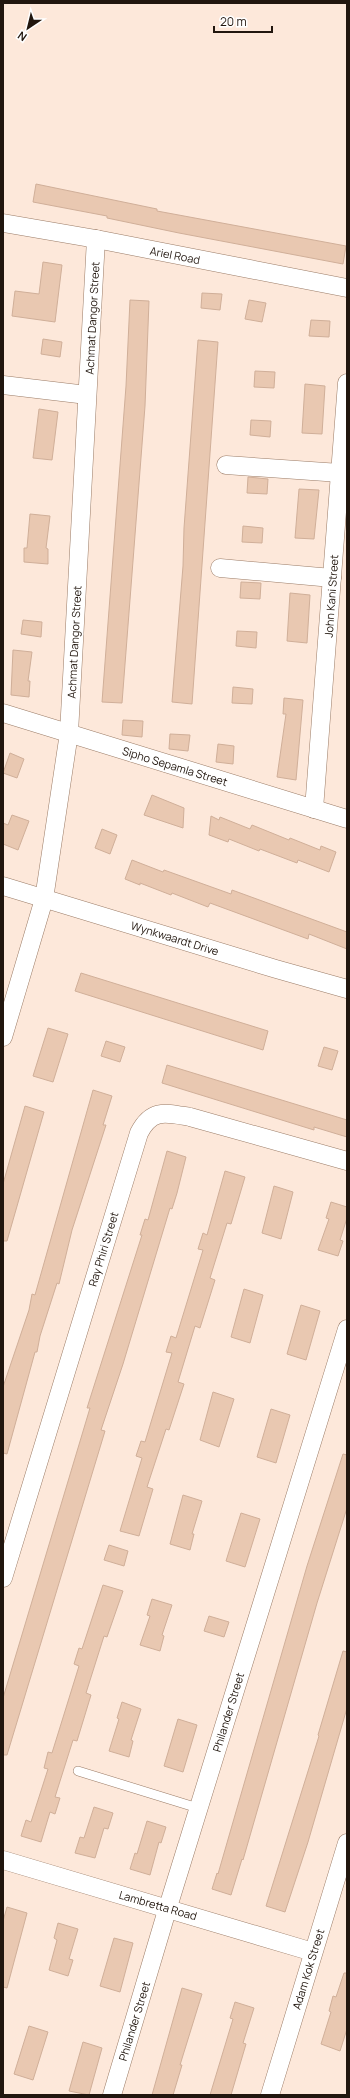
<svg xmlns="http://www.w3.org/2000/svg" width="350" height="2098" font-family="Manrope,sans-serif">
	<rect width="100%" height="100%" fill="#fde8da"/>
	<g fill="#e9c8b1" stroke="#d0af99">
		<path d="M36,184L157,209V211L346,246L343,264L179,233L107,218V216L33,202Z"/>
		<path d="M43,262L62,265L55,322L12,316L15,291L39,294Z"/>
		<path d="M202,293L222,294L220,310L201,308Z"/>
		<path d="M130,300L149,301L145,406L122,703L102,702L126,386Z"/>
		<path d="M249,300L266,303L262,322L245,319Z"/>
		<path d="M311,320L330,321L329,337L309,336Z"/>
		<path d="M43,339L62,342L60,357L41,354Z"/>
		<path d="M198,340L218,342L192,704L172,702L183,566L184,528Z"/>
		<path d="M255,371L275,372L274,388L254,387Z"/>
		<path d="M305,384L325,386L322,434L302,433Z"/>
		<path d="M39,409L58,412L52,460L33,458Z"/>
		<path d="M251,420L271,421L270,437L250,435Z"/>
		<path d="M248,477L268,479L267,494L247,493Z"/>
		<path d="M299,489L319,490L314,539L295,538Z"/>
		<path d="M30,514L50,516L46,548L48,549V564L24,562V548H27Z"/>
		<path d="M243,526L263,528L262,543L242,542Z"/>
		<path d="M241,582L261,583L260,599L240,598Z"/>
		<path d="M290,593L310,595L307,643L287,641Z"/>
		<path d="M23,620L42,622L41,637L21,634Z"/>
		<path d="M237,631L257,632L256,648L236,646Z"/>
		<path d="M13,650L32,652L28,681H30L29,697L11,695Z"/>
		<path d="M233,687L253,689L252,704L232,703Z"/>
		<path d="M284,698L303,700L296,780L277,777L286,714H283Z"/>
		<path d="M123,720L143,721L142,737L122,735Z"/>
		<path d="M170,734L190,735L188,751L169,749Z"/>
		<path d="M218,744L234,746L233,764L216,762Z"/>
		<path d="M10,753L24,759L17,778L3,773Z"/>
		<path d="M152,795L184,808L183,828L144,815Z"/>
		<path d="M12,815L29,821L18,850L3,844V823L8,825Z"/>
		<path d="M211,816L219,820L220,817L250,829L252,825L289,840L290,838L320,850L321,846L336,852L329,872L298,860L297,863L260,849L259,851L229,839L228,842L209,835Z"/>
		<path d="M102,829L117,835L110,854L95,848Z"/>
		<path d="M132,860L163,872L164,870L231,894L232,890L347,932V949L309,934L308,939L210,903L208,907L172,893L171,895L140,883V885L125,879Z"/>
		<path d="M81,973L268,1031L263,1050L75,991Z"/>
		<path d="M48,1028L68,1034L53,1082L33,1076Z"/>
		<path d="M106,1041L125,1047L120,1062L101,1056Z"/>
		<path d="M324,1047L338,1051L332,1070L318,1066Z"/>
		<path d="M167,1065L347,1120V1137L314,1127V1130L162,1083Z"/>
		<path d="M93,1090L112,1096L103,1125H106L72,1230L59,1284L57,1283L40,1336L37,1352H35L7,1454L3,1453V1387L29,1310L32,1294L35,1295Z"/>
		<path d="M25,1106L44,1112L7,1241H3V1184Z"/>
		<path d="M167,1151L186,1157L177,1193L172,1209L170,1208L123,1364L101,1430L105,1431L7,1755H3V1698L90,1408H87L142,1235H140L145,1219L148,1220Z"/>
		<path d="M225,1171L245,1177L231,1224L227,1223L210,1278L215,1280L200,1328L195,1326L178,1382L184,1384L169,1430L166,1429L147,1487L153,1489L139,1536L120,1531L142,1458L136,1456L141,1441L145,1442L155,1409L172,1353L166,1352L171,1336L176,1338L203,1250L198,1249L203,1233L207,1235Z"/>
		<path d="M274,1186L293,1192L281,1239L262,1233Z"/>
		<path d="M331,1202L347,1207V1218L340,1240L343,1241L338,1256L318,1250L329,1219L326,1218Z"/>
		<path d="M244,1289L263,1295L250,1343L231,1337Z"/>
		<path d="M301,1305L320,1311L306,1360L287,1354Z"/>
		<path d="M213,1392L234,1399L219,1447L200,1440Z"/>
		<path d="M271,1409L290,1415L276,1463L257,1457Z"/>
		<path d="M343,1454L347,1455V1508L317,1603L243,1860L242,1859L231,1895L212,1889L217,1873L218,1874L307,1566Z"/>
		<path d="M183,1495L202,1501L192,1534H194L190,1550L170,1544Z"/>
		<path d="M241,1513L260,1519L245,1567L226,1561Z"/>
		<path d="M109,1545L128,1551L124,1566L104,1560Z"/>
		<path d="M103,1585L123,1591L107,1637L104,1636L86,1693L91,1695L77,1741L73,1740L55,1797L60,1798L55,1814L50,1812L41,1842L21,1836L26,1820L31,1822L48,1769L44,1768L48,1752L52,1753L79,1666L74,1664L79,1648L82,1649Z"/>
		<path d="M152,1599L172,1605L162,1635L164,1636L160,1651L140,1645L150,1616L147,1615Z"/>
		<path d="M209,1616L229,1622L224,1637L204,1631Z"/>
		<path d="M343,1651L347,1652V1708L308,1842L285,1912L266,1906L319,1736L318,1735Z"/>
		<path d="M122,1702L141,1709L131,1740L133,1741L129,1757L109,1751L119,1719L117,1718Z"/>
		<path d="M178,1719L197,1725L183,1772L164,1766Z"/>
		<path d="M94,1807L113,1813L108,1829L104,1828L95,1858L75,1853L80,1837L84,1838Z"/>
		<path d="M147,1821L166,1827L161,1843L159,1842L150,1875L130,1869L135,1853L137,1854Z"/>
		<path d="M7,1907L27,1913L7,1988L3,1987V1921Z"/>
		<path d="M58,1923L78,1929L69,1959L73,1960L68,1976L49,1970L57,1940L54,1938Z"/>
		<path d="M114,1938L133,1943L120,1992L100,1986Z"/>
		<path d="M344,1973H347V2029L340,2051L321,2044L331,2012L329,2011L333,1996L336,1997Z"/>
		<path d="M182,1988L202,1994L180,2065H182L173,2095H152Z"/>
		<path d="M235,2002L254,2008L243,2043L246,2044L231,2095H210L233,2019L230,2018Z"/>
		<path d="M29,2026L48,2032L33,2080L14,2074Z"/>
		<path d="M83,2042L102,2048L89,2095L69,2091Z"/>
	</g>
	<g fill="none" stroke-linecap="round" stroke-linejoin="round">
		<g stroke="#9b7c67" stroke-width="10">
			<path id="lane" d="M78,1771L198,1808"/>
		</g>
		<g stroke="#9b7c67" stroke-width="19">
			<g id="street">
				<path d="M3,223L96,239L347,288"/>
				<path d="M3,385L87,395"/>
				<path d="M226,465L340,473"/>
				<path d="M220,568L332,578"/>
				<path d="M3,713L347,819"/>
				<path d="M314,809L347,383"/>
				<path d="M3,886L276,969L347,989"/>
				<path d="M3,1037L44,899L69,733L96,239"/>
				<path d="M3,1578L139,1133C152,1108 166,1113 190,1117L347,1161"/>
				<path d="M3,1860L313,1952"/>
				<path d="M112,2095L168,1907L347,1329"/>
				<path d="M270,2095L347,1843"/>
			</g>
		</g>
		<use href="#lane" stroke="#fff" stroke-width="9"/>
		<use href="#street" stroke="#fff" stroke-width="18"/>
	</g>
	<g text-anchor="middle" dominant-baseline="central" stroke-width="3" stroke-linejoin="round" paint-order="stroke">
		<g font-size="11" fill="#21160e" stroke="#fff">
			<text transform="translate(175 255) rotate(11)">Ariel Road</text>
			<text transform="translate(92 318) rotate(-87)">Achmat Dangor Street</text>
			<text transform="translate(331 596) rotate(-86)">John Kani Street</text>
			<text transform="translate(74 642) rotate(-87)">Achmat Dangor Street</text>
			<text transform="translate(175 766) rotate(17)">Sipho Sepamla Street</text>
			<text transform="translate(175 938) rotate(17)">Wynkwaardt Drive</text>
			<text transform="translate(103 1249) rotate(-73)">Ray Phiri Street</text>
			<text transform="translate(228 1712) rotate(-73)">Philander Street</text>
			<text transform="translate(158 1905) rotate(16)">Lambretta Road</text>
			<text transform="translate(308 1969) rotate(-73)">Adam Kok Street</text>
			<text transform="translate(134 2021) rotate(-73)">Philander Street</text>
		</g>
	</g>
	<rect width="350" height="2098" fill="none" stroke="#21160e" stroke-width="8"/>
	<g transform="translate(28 28) rotate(215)" stroke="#ffffff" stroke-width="3" paint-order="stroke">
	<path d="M0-3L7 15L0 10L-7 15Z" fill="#21160e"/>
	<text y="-6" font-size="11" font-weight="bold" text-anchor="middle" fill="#21160e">N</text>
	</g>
	<path d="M214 26v6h58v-6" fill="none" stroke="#21160e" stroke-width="2"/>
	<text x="220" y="26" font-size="12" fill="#21160e" stroke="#ffffff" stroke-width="3" paint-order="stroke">20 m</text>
</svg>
